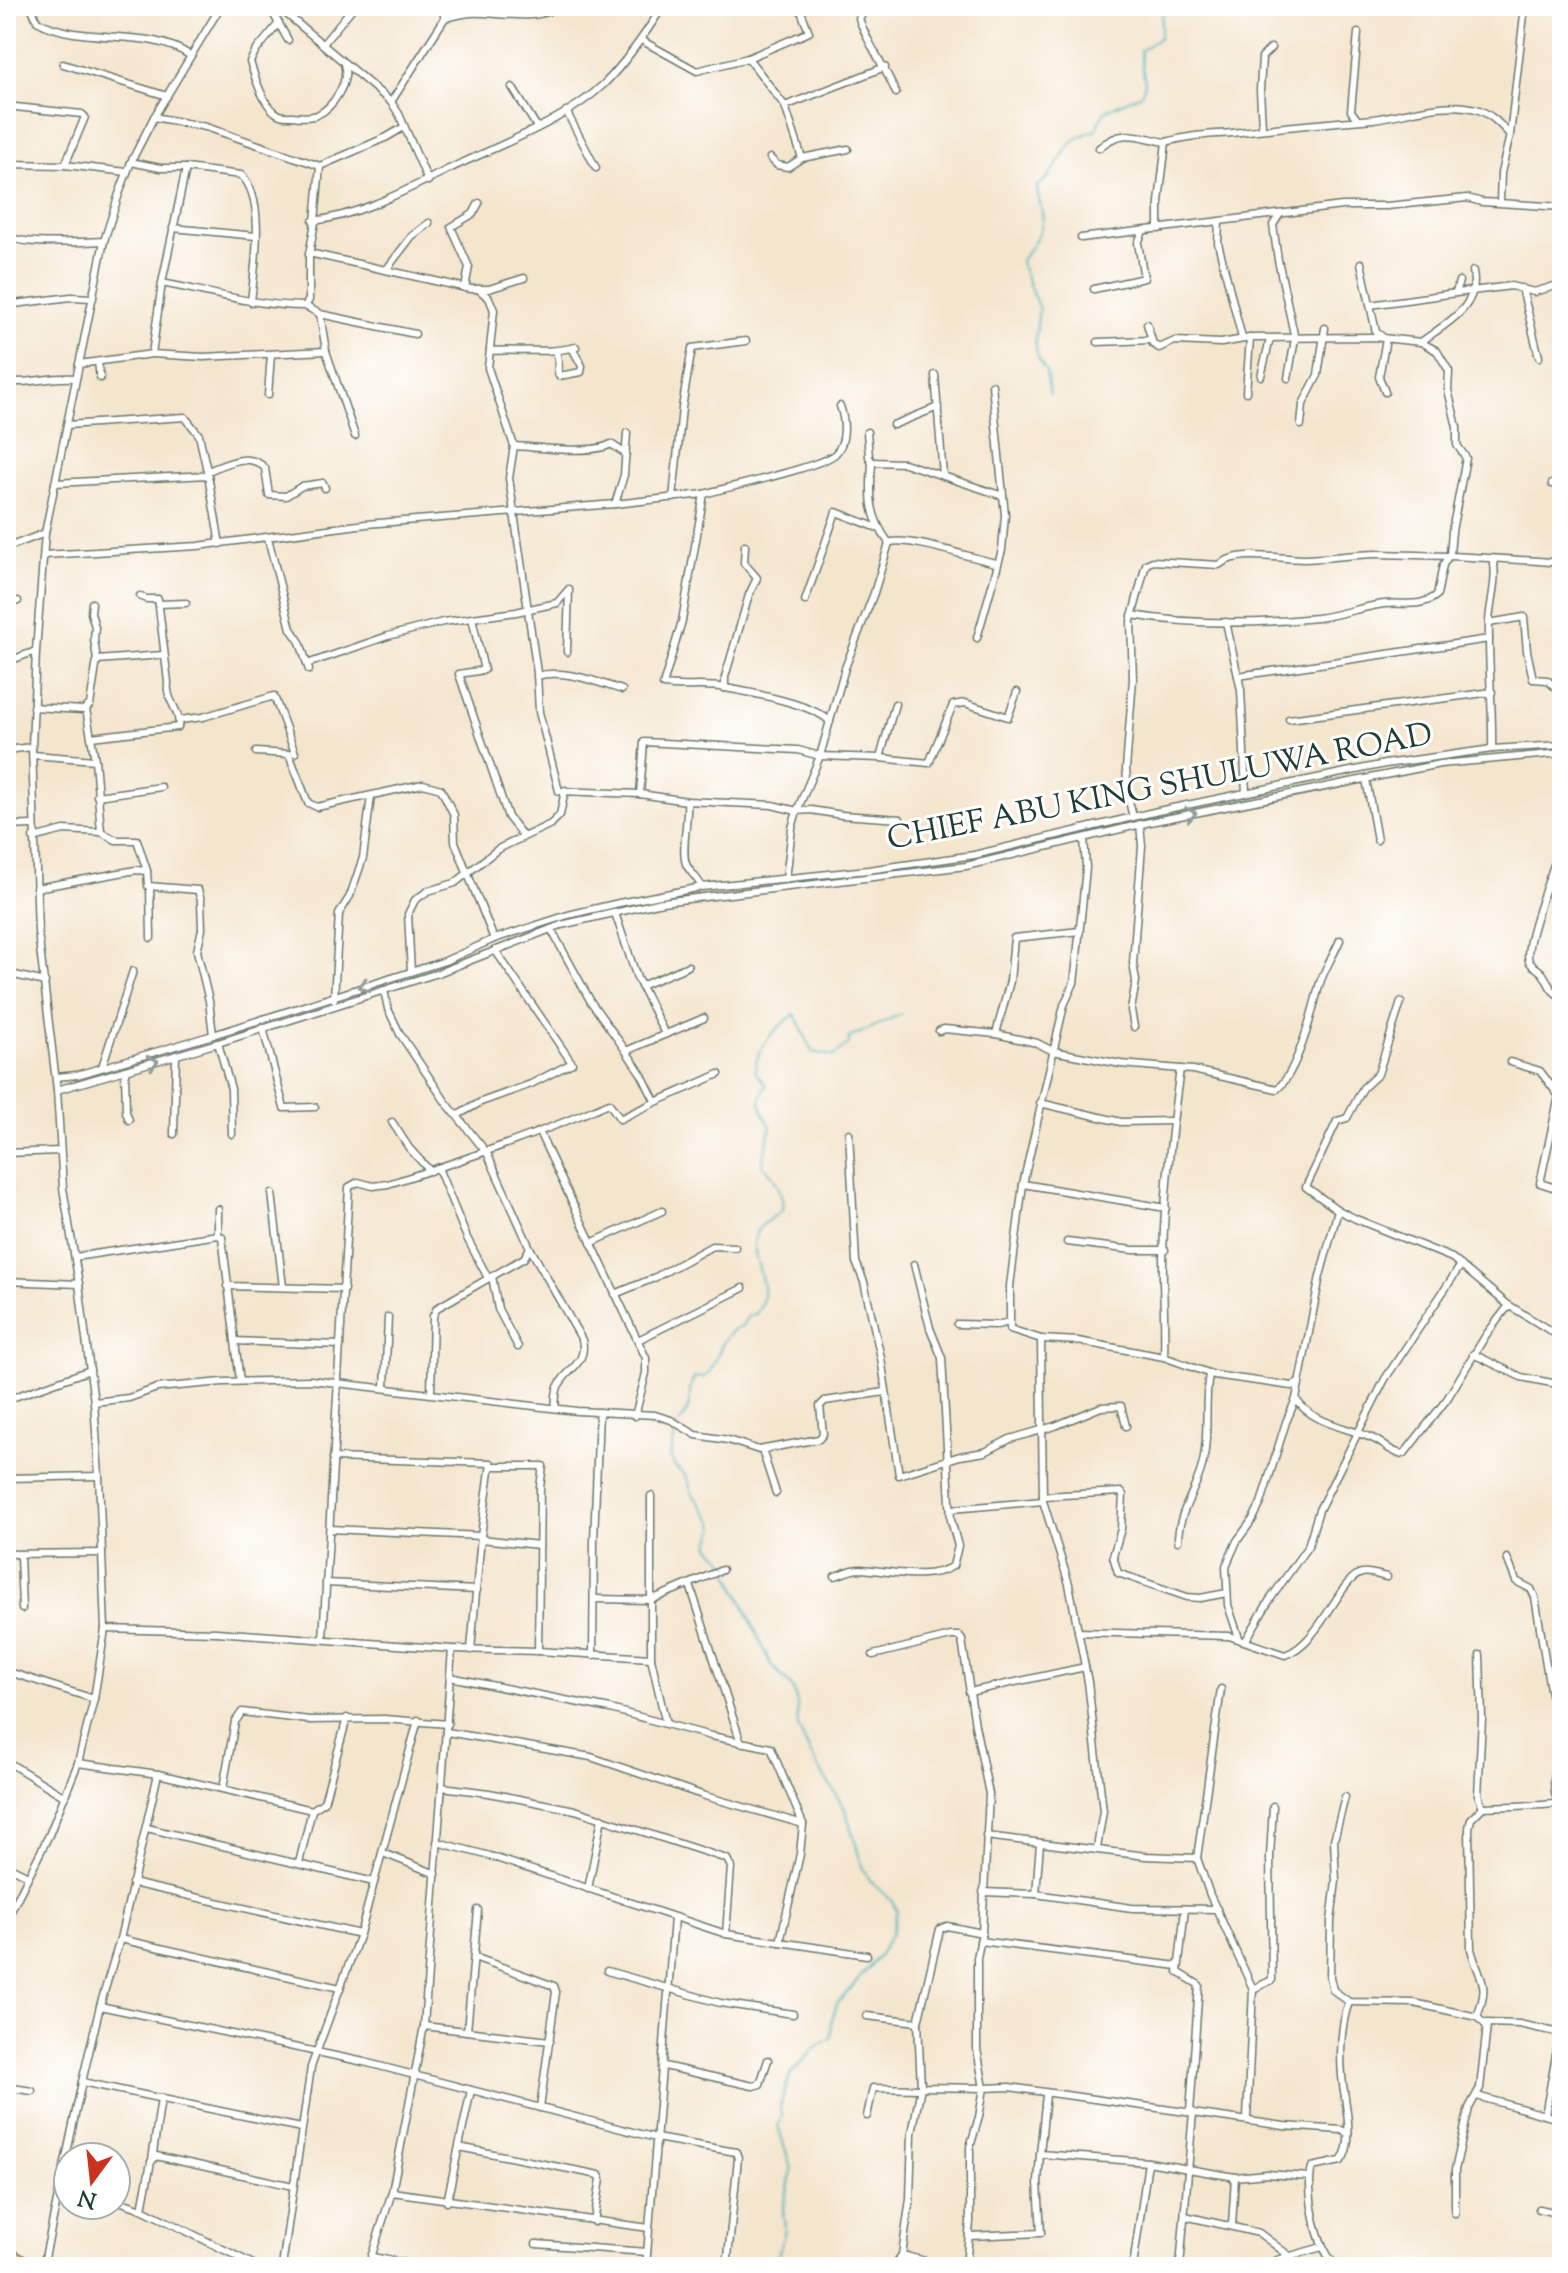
<svg xmlns="http://www.w3.org/2000/svg" width="1568" height="2273" font-family="'Sorts Mill Goudy',serif">
	<rect width="100%" height="100%" fill="#fff"/>
	<filter id="ink" filterUnits="userSpaceOnUse"><feTurbulence type="fractalNoise" baseFrequency=".0125" numOctaves="2"/><feDisplacementMap in="SourceGraphic" scale="16" xChannelSelector="R" yChannelSelector="G"/><feConvolveMatrix kernelMatrix="1 2 1 2 8 2 1 2 1" color-interpolation-filters="sRGB"/></filter>
	<filter id="wash" filterUnits="userSpaceOnUse"><feTurbulence type="fractalNoise" baseFrequency=".006" numOctaves="4" result="noise"/><feDisplacementMap in="SourceGraphic" scale="32" xChannelSelector="R" yChannelSelector="G"/><feGaussianBlur stdDeviation="1.8" result="paint"/><feColorMatrix in="noise" values="0 0 0 0 0 0 0 0 0 0 0 0 0 0 0 0 0 1.4 0 .05"/><feComposite in="paint" operator="in"/></filter>
	<g filter="url(#wash)">
		<rect width="100%" height="100%" fill="#f4e5cd"/>
		<g fill="none" stroke-linecap="round" stroke-linejoin="round">
			<g stroke="#40b1b9" stroke-width="2">
				<path d="M1050,394L1046,372L1038,358L1035,341L1039,309L1020,262C1030,247 1045,232 1042,213C1041,203 1037,196 1037,186C1065,169 1058,139 1095,131L1105,111L1141,94L1145,83L1140,51L1160,37L1163,6"/>
				<path d="M680,1422C696,1402 685,1394 694,1378L704,1377L709,1373C719,1357 722,1331 742,1326L748,1316L756,1314C777,1285 745,1258 757,1231C763,1221 774,1218 782,1210C785,1196 774,1173 762,1165L771,1126C761,1112 757,1101 766,1085L755,1071C756,1046 776,1028 795,1014L812,1052L834,1056L849,1044V1038L901,1014"/>
				<path d="M677,1427L670,1456L675,1467L686,1476L692,1493L714,1522L715,1530L709,1545L723,1559L771,1665L793,1688L797,1703L798,1727L812,1757L846,1811L863,1869L869,1879L892,1901L897,1911L891,1935L878,1957L837,2004L832,2019L831,2038L817,2046L790,2075L780,2107L782,2116L778,2126L792,2171L783,2208L785,2230L775,2267"/>
			</g>
		</g>
	</g>
	<g filter="url(#ink)">
		<g fill="none" stroke-linecap="round" stroke-linejoin="round">
			<g stroke="#6a786a" stroke-width="9">
				<g id="minor">
					<path d="M31,6L37,21C84,47 146,25 191,56"/>
					<path d="M269,6L288,40"/>
					<path d="M277,6L391,102L399,114L428,181"/>
					<path d="M441,6L445,18"/>
					<path d="M868,6L859,18C867,44 886,67 896,93"/>
					<path d="M279,23L255,52L250,62C255,77 262,102 275,112C281,117 285,116 292,116C300,117 309,118 317,115C333,108 350,81 344,64"/>
					<path d="M641,40L697,71L748,58L809,32L799,6"/>
					<path d="M323,44L354,6"/>
					<path d="M748,58L785,106L802,158"/>
					<path d="M63,64L167,96"/>
					<path d="M512,87L537,127"/>
					<path d="M391,102L445,18C454,16 462,14 470,13C492,11 541,23 556,6"/>
					<path d="M6,106L82,114L85,117L65,165L127,172"/>
					<path d="M785,106L885,67"/>
					<path d="M566,111L596,168"/>
					<path d="M154,117L206,127L320,166L387,137L404,127"/>
					<path d="M1357,119L1351,111L1358,33"/>
					<path d="M1262,127L1260,90L1262,57L1271,48"/>
					<path d="M1166,142C1189,135 1209,135 1232,133C1279,127 1326,123 1373,119C1405,115 1444,100 1476,109C1490,113 1501,125 1510,135"/>
					<path d="M1099,148C1123,127 1138,137 1166,142L1159,202V229"/>
					<path d="M770,158L777,165L788,167L802,158L848,149"/>
					<path d="M131,162L160,168H186L162,283C210,292 256,306 305,306L309,300V255L315,222L320,166"/>
					<path d="M6,164L65,165"/>
					<path d="M186,168L241,175C267,199 254,270 251,302"/>
					<path d="M1500,202L1501,173L1510,135L1525,6"/>
					<path d="M1280,214L1273,225L1278,260L1295,339L1288,378"/>
					<path d="M313,221C361,215 406,190 449,169C499,145 564,122 604,84C627,61 646,33 663,6"/>
					<path d="M1219,222L1218,243L1242,338"/>
					<path d="M173,228L256,236"/>
					<path d="M6,236C27,246 78,242 104,241"/>
					<path d="M1081,238L1342,206H1387L1467,198L1482,202L1562,207"/>
					<path d="M309,253L471,289H489L524,278"/>
					<path d="M1361,263L1376,332L1384,338"/>
					<path d="M386,270L412,236L429,223"/>
					<path d="M162,283L152,354L203,357L326,351L320,314L305,306"/>
					<path d="M465,288L469,267L451,227L473,214L479,203"/>
					<path d="M1522,288L1539,357"/>
					<path d="M478,289L489,298L494,310L488,368L514,446L509,478L537,673L539,712L559,791L640,794L687,801L772,805L797,811L811,810L842,815L900,819"/>
					<path d="M1094,289L1144,278L1138,243L1143,231"/>
					<path d="M1456,293L1511,286L1534,292L1562,284"/>
					<path d="M6,305L71,297L93,298"/>
					<path d="M1370,305L1456,293L1459,281"/>
					<path d="M320,314L415,334"/>
					<path d="M1098,342L1151,340"/>
					<path d="M1421,342C1446,323 1480,308 1473,271"/>
					<path d="M326,351L355,436"/>
					<path d="M490,351C518,349 547,354 576,347"/>
					<path d="M556,352C560,361 556,367 559,376L581,372L582,366L572,348"/>
					<path d="M98,362L100,378"/>
					<path d="M79,364L152,354"/>
					<path d="M935,375L943,476"/>
					<path d="M1261,376L1270,339"/>
					<path d="M6,382C31,384 50,376 76,378"/>
					<path d="M1246,392L1250,338"/>
					<path d="M1385,392L1379,377L1386,339"/>
					<path d="M268,395L271,354"/>
					<path d="M67,425L185,417L199,435L208,475"/>
					<path d="M893,425L938,407"/>
					<path d="M1301,425L1303,404L1318,375L1325,328"/>
					<path d="M867,432L869,457L872,462"/>
					<path d="M514,446C538,447 592,455 611,444L626,454"/>
					<path d="M6,447L13,383"/>
					<path d="M208,471C226,464 249,451 265,468L269,495L286,496L302,486L323,483L325,488"/>
					<path d="M55,483L208,475L220,544"/>
					<path d="M1552,484H1562"/>
					<path d="M704,494C728,487 821,467 835,454C847,443 845,420 840,406"/>
					<path d="M673,498L682,408L692,348L746,341"/>
					<path d="M615,504L624,475L627,433"/>
					<path d="M268,538L291,629L300,642L309,670"/>
					<path d="M889,543C868,515 870,495 872,462L904,463L1003,496"/>
					<path d="M6,548L45,533"/>
					<path d="M44,555L198,546L366,524L615,504L704,494L682,621L663,685C683,688 707,684 725,688C749,692 817,705 830,722"/>
					<path d="M805,601L836,512L878,528"/>
					<path d="M159,604L186,603"/>
					<path d="M6,605L18,601"/>
					<path d="M1132,615C1191,625 1257,624 1317,618C1340,615 1361,607 1384,604C1402,602 1422,608 1437,595L1443,565L1450,554L1452,531L1466,458L1457,445V427L1448,390L1449,371L1437,351L1421,342L1373,337L1250,338L1221,343L1175,341L1159,348L1153,344L1147,324"/>
					<path d="M472,618L484,670L459,674L508,817L523,836"/>
					<path d="M1226,622L1241,690L1246,793"/>
					<path d="M1489,623L1524,617L1527,651L1533,679L1547,680L1554,686H1562"/>
					<path d="M977,638L1002,550L1005,515L992,385"/>
					<path d="M97,660L163,655"/>
					<path d="M6,662L36,651"/>
					<path d="M307,664L388,636L443,622L516,612L557,603L569,589L567,652"/>
					<path d="M537,676C563,668 597,682 622,690"/>
					<path d="M1238,676L1489,639"/>
					<path d="M725,688V677L749,595L757,578L744,563L745,545"/>
					<path d="M33,707L83,710L90,705L97,660L94,639L95,627L91,613L92,603"/>
					<path d="M86,709L95,760"/>
					<path d="M1289,719L1492,692"/>
					<path d="M180,720L203,717L274,696L295,753"/>
					<path d="M91,737L178,727C182,711 165,701 168,682L158,599H146L140,596"/>
					<path d="M1492,749C1493,707 1488,665 1489,622C1490,601 1498,579 1493,559"/>
					<path d="M6,750L32,747"/>
					<path d="M256,752L289,754L308,803L317,807L423,784L441,789L454,815L455,842L494,939"/>
					<path d="M33,755L95,760L101,832"/>
					<path d="M880,758L929,763L953,705L965,703L1008,717L1017,692"/>
					<path d="M1366,779L1377,840"/>
					<path d="M640,794L644,742L798,750L820,756L880,758L895,704"/>
					<path d="M97,796L161,787"/>
					<path d="M687,801C689,817 680,854 687,866C692,874 698,879 702,887"/>
					<path d="M1133,817L1129,801L1126,769L1133,679L1131,621L1146,564L1153,561L1219,565C1239,549 1278,559 1303,559C1327,559 1352,554 1377,554C1439,555 1500,558 1562,563"/>
					<path d="M6,826L32,825"/>
					<path d="M33,838L64,830L101,832L116,840H137L147,871"/>
					<path d="M1084,838L1086,868L1076,966L1074,983L1064,1005L1023,1184L1010,1286V1329L1041,1339L1078,1341L1164,1357L1214,1375L1292,1386L1299,1383"/>
					<path d="M1562,858L1555,862C1549,880 1523,946 1529,961C1532,967 1539,968 1543,974C1550,984 1549,991 1562,997"/>
					<path d="M786,879L792,828L797,811L820,756L845,668L874,593L889,543C904,535 975,559 996,563"/>
					<path d="M150,887L151,938"/>
					<path d="M36,888L136,870L147,871L148,886L198,890L201,901L202,929L197,951L209,1001L213,1035"/>
					<path d="M615,913L637,978L665,1034"/>
					<path d="M551,929L591,1002L626,1051"/>
					<path d="M411,972L408,914L415,900L428,891L455,883L498,849L551,824L560,815L565,790"/>
					<path d="M6,973L45,982"/>
					<path d="M641,986L688,966"/>
					<path d="M384,990L388,1009L400,1034L445,1101L487,1153L530,1248L582,1340C588,1364 566,1369 558,1387C555,1394 556,1402 555,1408"/>
					<path d="M334,999L339,914L350,896L363,858L371,796"/>
					<path d="M1401,1002L1378,1074L1363,1088L1347,1118L1337,1121L1306,1187L1338,1210L1356,1219L1452,1258L1507,1304L1562,1338"/>
					<path d="M1134,1027L1131,1010L1136,981L1133,963L1142,846L1140,824"/>
					<path d="M263,1028L284,1108L315,1107"/>
					<path d="M939,1031L944,1029L996,1034L1037,1043L1053,1051L1121,1064L1193,1070L1277,1089C1297,1074 1313,1010 1319,986C1323,971 1334,955 1340,940"/>
					<path d="M996,1034L1010,981L1014,938L1080,931"/>
					<path d="M218,1043L231,1089L232,1134"/>
					<path d="M1510,1062L1540,1071L1559,1096L1540,1183L1562,1190"/>
					<path d="M102,1067L133,971"/>
					<path d="M125,1070L126,1112L129,1120"/>
					<path d="M56,1077L77,1075L213,1035L445,961L494,939L568,915L619,903L702,887L868,870L974,855L1158,811L1385,764L1492,749L1562,745"/>
					<path d="M57,1090L218,1043L438,973L561,925L662,902L966,866L1150,822L1440,764L1562,753"/>
					<path d="M655,1101L642,1075L626,1051L704,1018"/>
					<path d="M1040,1103L1121,1122L1173,1121"/>
					<path d="M458,1115L481,1102L531,1084L572,1063L495,950"/>
					<path d="M392,1122L409,1148L430,1171"/>
					<path d="M849,1133L856,1262L864,1282L881,1358L899,1475L960,1456L985,1452L1010,1439L1055,1426L1101,1407L1121,1406L1126,1426"/>
					<path d="M174,1134L176,1055"/>
					<path d="M540,1134L646,1358V1373L635,1416"/>
					<path d="M6,1153L60,1151"/>
					<path d="M438,1168L467,1238L488,1278"/>
					<path d="M1023,1184L1166,1208"/>
					<path d="M272,1193L283,1287"/>
					<path d="M218,1209V1235L222,1237L240,1381"/>
					<path d="M1067,1242L1133,1250H1165"/>
					<path d="M591,1243L662,1211"/>
					<path d="M75,1257L218,1235"/>
					<path d="M492,1276L498,1309L518,1347"/>
					<path d="M6,1281L79,1284"/>
					<path d="M227,1286L344,1289"/>
					<path d="M615,1294L654,1278L712,1246L735,1247"/>
					<path d="M957,1324L997,1325L1009,1322"/>
					<path d="M1041,1339L1043,1501L1069,1584L1088,1682L1103,1811L1097,1848"/>
					<path d="M638,1340L743,1288"/>
					<path d="M235,1341L340,1345"/>
					<path d="M1473,1354L1521,1377L1562,1385"/>
					<path d="M1164,1357C1165,1332 1164,1308 1163,1283C1162,1213 1170,1139 1180,1069"/>
					<path d="M385,1388L388,1317"/>
					<path d="M431,1393L433,1316L437,1308L524,1258L530,1248"/>
					<path d="M1296,1399C1311,1424 1352,1428 1376,1440C1385,1445 1393,1454 1404,1454L1447,1399L1486,1335L1506,1309L1511,1307"/>
					<path d="M6,1400L90,1370"/>
					<path d="M94,1402L129,1398L157,1388L223,1382L311,1380L577,1411L655,1415L671,1420L696,1435L728,1440L759,1450L819,1439L823,1434L820,1406L825,1401L885,1392"/>
					<path d="M762,1450L776,1493"/>
					<path d="M333,1458L491,1463L481,1536L471,1650"/>
					<path d="M492,1466H543L540,1487L538,1651"/>
					<path d="M6,1478L99,1476"/>
					<path d="M651,1496V1658L666,1724"/>
					<path d="M1043,1496L1121,1492L1123,1495L1121,1529L1113,1556L1118,1573L1187,1597L1200,1598L1227,1593"/>
					<path d="M952,1509L1043,1501"/>
					<path d="M330,1529L481,1536"/>
					<path d="M481,1539L539,1545"/>
					<path d="M1178,1541C1178,1509 1200,1487 1204,1457C1209,1430 1204,1403 1209,1374"/>
					<path d="M6,1554L102,1553"/>
					<path d="M20,1554L22,1609"/>
					<path d="M1507,1558L1516,1581L1531,1589L1535,1597L1550,1689L1561,1735L1554,1781L1555,1794L1560,1803"/>
					<path d="M835,1576C843,1574 851,1569 860,1569C888,1570 927,1582 953,1566L958,1546L951,1520L942,1358L930,1328L914,1264"/>
					<path d="M326,1583L477,1590"/>
					<path d="M690,1585L741,1743"/>
					<path d="M595,1599L651,1600L722,1570"/>
					<path d="M105,1629L216,1632L452,1649L538,1651L651,1658"/>
					<path d="M1078,1632L1229,1636L1285,1655C1321,1643 1340,1577 1362,1573C1369,1571 1380,1576 1387,1577"/>
					<path d="M1239,1638L1228,1605L1226,1566L1237,1541L1253,1519L1261,1503L1286,1422L1296,1399L1320,1276L1338,1210"/>
					<path d="M323,1639L349,1187L358,1182L373,1186L388,1184C464,1160 537,1135 609,1103L620,1119C653,1102 685,1090 719,1074"/>
					<path d="M1246,1640L1269,1601L1308,1546L1319,1510L1385,1379L1461,1265"/>
					<path d="M593,1655L594,1541L599,1412"/>
					<path d="M873,1655L951,1636H959L962,1640L975,1725L989,1794L982,1933L977,1958V2049L984,2088L1009,2087L1284,2126L1341,2130L1348,2133"/>
					<path d="M1480,1655L1482,1719L1478,1795L1483,1807"/>
					<path d="M6,1671L94,1699"/>
					<path d="M450,1677L610,1709L711,1736L771,1748L803,1824L800,1854L780,1942"/>
					<path d="M1550,1677L1562,1673"/>
					<path d="M969,1692L1085,1667"/>
					<path d="M447,1732L591,1757L705,1796L803,1824"/>
					<path d="M6,1761L65,1797"/>
					<path d="M78,1763L158,1774L312,1810"/>
					<path d="M442,1787L489,1793L575,1810L727,1859L731,1867L726,1934"/>
					<path d="M223,1788L235,1722L242,1712L309,1720L384,1719L448,1724"/>
					<path d="M1345,1797L1334,1840L1336,1881L1331,1921L1330,1977L1333,1990L1349,2002L1414,2003L1477,2017L1487,2026L1480,2088L1469,2108L1455,2170V2213"/>
					<path d="M147,1828L374,1882"/>
					<path d="M986,1836L1146,1856L1197,1858L1210,1895L1253,1989L1247,2119"/>
					<path d="M437,1842L490,1856L726,1934L867,1955"/>
					<path d="M383,1853L436,1874"/>
					<path d="M1197,1858L1221,1689"/>
					<path d="M299,1863L312,1810L324,1802L347,1718"/>
					<path d="M6,1865L28,1876"/>
					<path d="M132,1883L360,1934"/>
					<path d="M588,1889L602,1818"/>
					<path d="M983,1892L1036,1894L1132,1908L1217,1909"/>
					<path d="M1036,1894L1040,1843"/>
					<path d="M1185,1909L1178,1972L1199,1985L1190,2112"/>
					<path d="M6,1921L49,1835L78,1763L94,1699L105,1629L99,1476L94,1402L79,1284L63,1188L57,1090L38,932L32,747L36,651L45,533L104,241L119,194L131,162L154,117L221,6"/>
					<path d="M120,1939L340,1988"/>
					<path d="M980,1941L1178,1966"/>
					<path d="M474,1957L554,1986L556,1992L540,2108"/>
					<path d="M607,1971L720,2003L793,2014"/>
					<path d="M1253,1989L1272,1980L1270,1857L1273,1806"/>
					<path d="M100,2006L364,2062L656,2138L736,2152L738,2158L727,2267"/>
					<path d="M867,2016L918,2022"/>
					<path d="M1477,2017C1491,1980 1479,1981 1471,1949L1469,1828L1471,1819L1483,1807C1510,1805 1536,1807 1562,1803"/>
					<path d="M1486,2023L1519,2024L1560,2033L1545,2115"/>
					<path d="M424,2026L550,2041"/>
					<path d="M467,2031L478,1910"/>
					<path d="M664,2066L753,2086L760,2084L768,2060"/>
					<path d="M82,2082L301,2128"/>
					<path d="M6,2087L32,2091"/>
					<path d="M921,2087L912,2133L910,2199L902,2255L948,2267"/>
					<path d="M1046,2094L1040,2154L1148,2162"/>
					<path d="M1477,2096L1562,2120"/>
					<path d="M867,2116L873,2088L920,2089"/>
					<path d="M459,2147L599,2175L601,2179L594,2222"/>
					<path d="M152,2160L161,2098"/>
					<path d="M392,2192L649,2228"/>
					<path d="M116,2200L142,2209L259,2267"/>
					<path d="M447,2202L471,2090"/>
					<path d="M142,2209L151,2162L156,2156L293,2186"/>
					<path d="M1539,2209L1562,2214"/>
					<path d="M1185,2216L1259,2233L1291,2257"/>
					<path d="M1232,2225L1235,2177"/>
					<path d="M969,2236L1041,2233L1038,2182L1040,2154"/>
					<path d="M536,2244L647,2252"/>
					<path d="M372,2257L426,2267"/>
					<path d="M43,2267L82,2082L100,2006L120,1939L158,1774"/>
					<path d="M282,2267L311,2067L360,1934L418,1720"/>
					<path d="M368,2267L392,2192L424,2026L452,1649"/>
					<path d="M646,2267L674,1918"/>
					<path d="M893,2267L902,2255"/>
					<path d="M966,2267L970,2222V2147L979,2117L984,2088L921,2087L918,2022L940,1929L947,1926L982,1933"/>
					<path d="M1133,2267L1148,2162L1235,2177L1266,2174L1310,2177"/>
					<path d="M1180,2267L1193,2112"/>
					<path d="M1270,2267L1277,2260L1322,2247"/>
					<path d="M1338,2267C1317,2252 1305,2191 1312,2167L1341,2161C1356,2142 1344,2099 1342,2076C1340,2052 1341,2024 1349,2002"/>
				</g>
			</g>
			<g stroke="#6a786a" stroke-width="11">
				<g id="major">
					<path d="M6,2250L34,2267"/>
					<path d="M6,2259L19,2267"/>
				</g>
			</g>
			<use href="#minor" stroke="#fff" stroke-width="6"/>
			<use href="#major" stroke="#febb71" stroke-width="8"/>
		</g>
		<defs><path id="oneway-chevron" d="M-2-3.5L2.5 0L-2 3.5" fill="none" stroke-width="1.6" stroke-linecap="round" stroke-linejoin="round" transform="scale(2)"/></defs>
		<g stroke="#8f9e9a">
			<use href="#oneway-chevron" transform="translate(1191 814) rotate(-11)"/>
			<use href="#oneway-chevron" transform="translate(364 986) rotate(163)"/>
			<use href="#oneway-chevron" transform="translate(153 1062) rotate(-16)"/>
		</g>
	</g>
	<g text-anchor="middle" dominant-baseline="central" stroke-width="6" stroke-linejoin="round" paint-order="stroke">
		<g font-size="32" fill="#1f3d34" stroke="#fff">
			<text transform="translate(1160 788) rotate(-11)">CHIEF ABU KING SHULUWA ROAD</text>
		</g>
	</g>
	<rect width="1568" height="2273" fill="none" stroke="#fff" stroke-width="32"/>
	<g transform="translate(92 2181) rotate(195)"><circle r="38" fill="#ffffff" stroke="#a5b1ae" stroke-width="2"/>
	<path d="M0-6L14 30L0 20L-14 30Z" fill="#c8321e"/>
	<text y="-12" font-size="22" font-weight="bold" text-anchor="middle" fill="#1f3d34">N</text>
	</g>
</svg>
